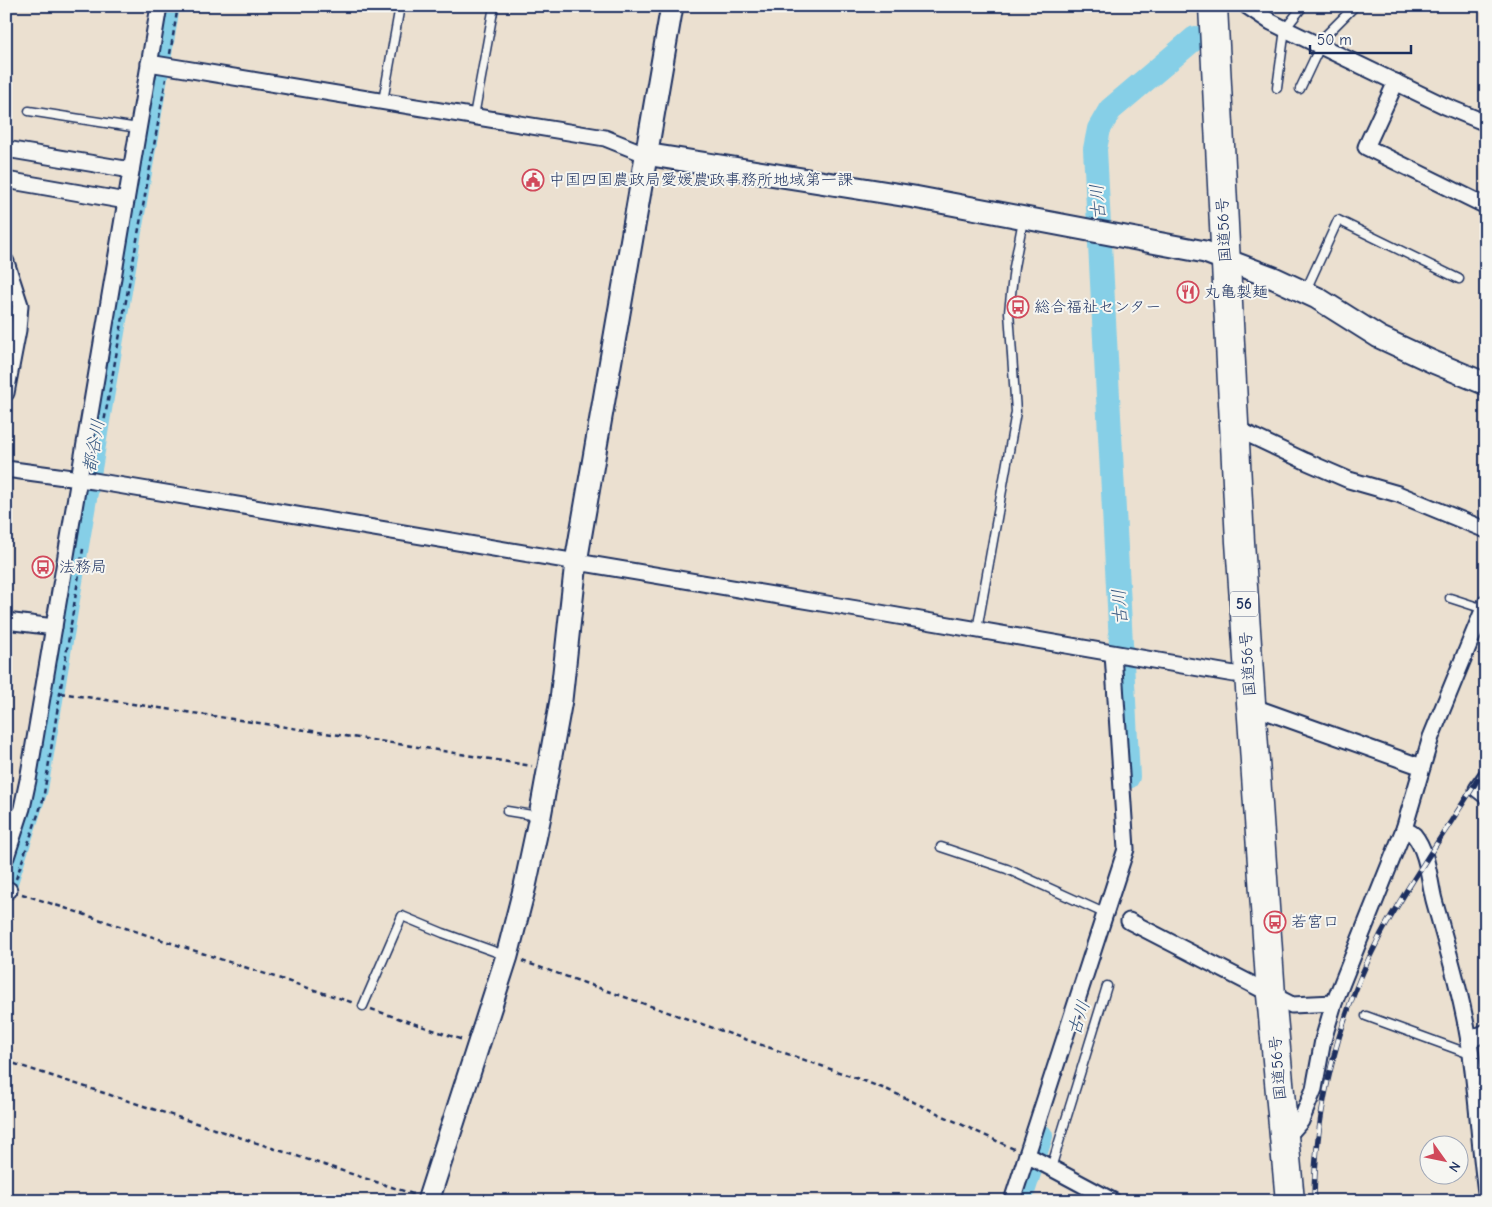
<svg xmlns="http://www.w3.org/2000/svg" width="1492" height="1207" font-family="'Comic Neue','Klee One',sans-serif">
	<rect width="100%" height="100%" fill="#ebe0d0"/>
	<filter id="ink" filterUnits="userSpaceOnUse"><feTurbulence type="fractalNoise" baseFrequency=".02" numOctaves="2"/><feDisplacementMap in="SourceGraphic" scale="10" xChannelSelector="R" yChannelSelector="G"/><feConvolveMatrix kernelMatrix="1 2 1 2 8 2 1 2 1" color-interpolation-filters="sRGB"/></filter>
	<g filter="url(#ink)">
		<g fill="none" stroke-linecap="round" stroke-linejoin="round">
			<g stroke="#86cfe7" stroke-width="24">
				<path d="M1128,777L1095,149L1099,129L1110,110L1195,38"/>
				<path d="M6,882L36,789L168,6"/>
				<path d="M1020,1201L1041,1136"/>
			</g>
			<g stroke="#1b2f5e" stroke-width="11">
				<g id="lane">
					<path d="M1277,88L1285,29L1303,6"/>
					<path d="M1300,89L1325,36L1355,6"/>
					<path d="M383,101L400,6"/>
					<path d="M29,111L138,128"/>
					<path d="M474,116L494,6"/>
					<path d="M1306,290L1338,220L1459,279"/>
					<path d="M1450,598L1484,609"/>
					<path d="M977,630L1016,412L1009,312L1014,267L1023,220"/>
					<path d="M507,811L538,816"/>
					<path d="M941,847L1007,869L1104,913"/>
					<path d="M363,1006L402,916L443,933L507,956"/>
					<path d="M1366,1016L1470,1054"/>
					<path d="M1051,1168L1107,986"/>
				</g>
			</g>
			<g stroke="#1b2f5e" stroke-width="19">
				<g id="street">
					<path d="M1247,6L1271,22L1285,29L1445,106L1486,123"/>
					<path d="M149,63L605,138L645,154"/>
					<path d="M1396,82L1366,147L1486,206"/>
					<path d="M6,149L131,170"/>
					<path d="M6,180L126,201"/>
					<path d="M6,262L20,305L18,330L6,393"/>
					<path d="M1235,428L1305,461L1349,480L1398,494L1486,530"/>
					<path d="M6,469L94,481L857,609L1234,674H1249"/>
					<path d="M6,621L54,627"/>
					<path d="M1251,706L1422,767"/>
					<path d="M1486,776L1477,789L1486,796"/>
					<path d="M1404,829C1407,831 1411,832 1414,835C1428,852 1429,880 1434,900C1447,947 1461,993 1469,1041C1477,1091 1479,1142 1486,1192"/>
					<path d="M6,857L22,808L28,780L159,6"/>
					<path d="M6,890H9"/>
					<path d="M1129,921L1292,1005L1334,1003"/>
					<path d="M1469,1041L1486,1032"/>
					<path d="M1285,1139L1301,1121L1314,1089L1323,1040L1334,1003L1404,829L1431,737L1486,603"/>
					<path d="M1027,1155L1113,1201"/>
					<path d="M1012,1201L1126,849L1113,654"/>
				</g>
			</g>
			<g stroke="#1b2f5e" stroke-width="25">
				<g id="secondary">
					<path d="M645,154L914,197L1205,252L1274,278L1317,298L1379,337L1433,362L1486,384"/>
					<path d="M428,1201L507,956L525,886L540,816L561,700L576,562L672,6"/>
				</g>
			</g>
			<g stroke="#1b2f5e" stroke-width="31">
				<path id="highway" d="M1213,6L1240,542L1271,995L1290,1201"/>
			</g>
			<g stroke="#1b2f5e" stroke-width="2.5" stroke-dasharray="5 4" stroke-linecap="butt">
				<path d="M170,54L178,6"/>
				<path d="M103,428L166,79"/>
				<path d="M60,693L425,748L532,766"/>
				<path d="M16,879L43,800L83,549"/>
				<path d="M22,894L354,1003"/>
				<path d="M6,910L8,903"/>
				<path d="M522,961L856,1078L888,1090L1014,1149"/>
				<path d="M371,1009L463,1040"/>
				<path d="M6,1061L413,1194"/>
			</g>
			<use href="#lane" stroke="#f6f6f2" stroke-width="8"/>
			<use href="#street" stroke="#f6f6f2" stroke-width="15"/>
			<use href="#secondary" stroke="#f6f6f2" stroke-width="21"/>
			<use href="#highway" stroke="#f6f6f2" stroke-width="28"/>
			<g stroke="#1b2f5e" stroke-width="5.5">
				<path id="rail" d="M1314,1201C1315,1109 1338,1016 1381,934C1413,876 1452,823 1486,766"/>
			</g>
			<use href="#rail" stroke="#f6f6f2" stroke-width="4" stroke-dasharray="11" stroke-linecap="butt"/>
		</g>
	</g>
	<defs>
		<g id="civic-ring" transform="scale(1.125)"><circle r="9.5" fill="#f6f6f2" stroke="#d1495b" stroke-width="1.5"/><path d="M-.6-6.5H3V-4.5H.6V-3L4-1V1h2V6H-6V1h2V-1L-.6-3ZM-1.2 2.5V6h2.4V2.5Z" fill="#d1495b"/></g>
		<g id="restaurant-ring" transform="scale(1.125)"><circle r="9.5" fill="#f6f6f2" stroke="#d1495b" stroke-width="1.5"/><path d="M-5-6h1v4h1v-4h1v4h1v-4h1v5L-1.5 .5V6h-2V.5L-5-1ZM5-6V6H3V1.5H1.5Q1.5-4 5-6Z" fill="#d1495b"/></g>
		<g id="bus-ring" transform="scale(1.125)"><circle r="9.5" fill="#f6f6f2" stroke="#d1495b" stroke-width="1.5"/><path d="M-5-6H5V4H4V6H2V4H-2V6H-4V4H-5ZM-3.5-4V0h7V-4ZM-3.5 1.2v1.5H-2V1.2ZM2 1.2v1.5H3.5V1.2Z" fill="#d1495b"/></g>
	</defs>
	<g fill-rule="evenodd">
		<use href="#civic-ring" x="533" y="180"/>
		<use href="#restaurant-ring" x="1188" y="292"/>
		<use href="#bus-ring" x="1018" y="307"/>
		<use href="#bus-ring" x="43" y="567"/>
		<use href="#bus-ring" x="1275" y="922"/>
	</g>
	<g text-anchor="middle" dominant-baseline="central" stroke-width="4" stroke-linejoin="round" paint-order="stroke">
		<rect fill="#f6f6f2" stroke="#5d6b8a" stroke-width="1" x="1230" y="591.5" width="28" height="25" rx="4"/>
		<g font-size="15" font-weight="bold" fill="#1b2f5e">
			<text x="1244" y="604">56</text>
		</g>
		<g font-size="16" fill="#1b2f5e" stroke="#f6f6f2" text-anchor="start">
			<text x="549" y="180">中国四国農政局愛媛農政事務所地域第一課</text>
			<text x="1204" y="292">丸亀製麺</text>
			<text x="1034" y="307">総合福祉センター</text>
			<text x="59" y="567">法務局</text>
			<text x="1291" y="922">若宮口</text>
		</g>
		<g font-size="16" fill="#1b2f5e" stroke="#f6f6f2">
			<text transform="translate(1224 230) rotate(-93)">国道56号</text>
			<text transform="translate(1248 664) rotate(-94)">国道56号</text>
			<text transform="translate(1278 1068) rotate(-95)">国道56号</text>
		</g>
		<g font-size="18" font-style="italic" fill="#365780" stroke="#f6f6f2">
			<text transform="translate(1098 202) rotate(-93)">古川</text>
			<text transform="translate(94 446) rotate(-80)">都谷川</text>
			<text transform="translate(1120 607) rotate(-93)">古川</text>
			<text transform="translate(1079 1018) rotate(-72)">古川</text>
		</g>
	</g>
	<rect width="1492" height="1207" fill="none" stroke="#f6f6f2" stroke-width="25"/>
	<rect x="12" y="12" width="1467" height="1182" fill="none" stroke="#1b2f5e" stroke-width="2" filter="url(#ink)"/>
	<g transform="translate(1444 1160) rotate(123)"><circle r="24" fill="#f6f6f2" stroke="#9ea6b7"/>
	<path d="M0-4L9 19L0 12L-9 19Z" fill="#d1495b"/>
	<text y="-8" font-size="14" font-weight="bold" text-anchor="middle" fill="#1b2f5e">N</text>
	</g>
	<path d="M1310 45v8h101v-8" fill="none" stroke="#1b2f5e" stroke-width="2.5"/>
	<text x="1317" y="45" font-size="15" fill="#1b2f5e" stroke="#f6f6f2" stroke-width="4" paint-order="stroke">50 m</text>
</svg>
